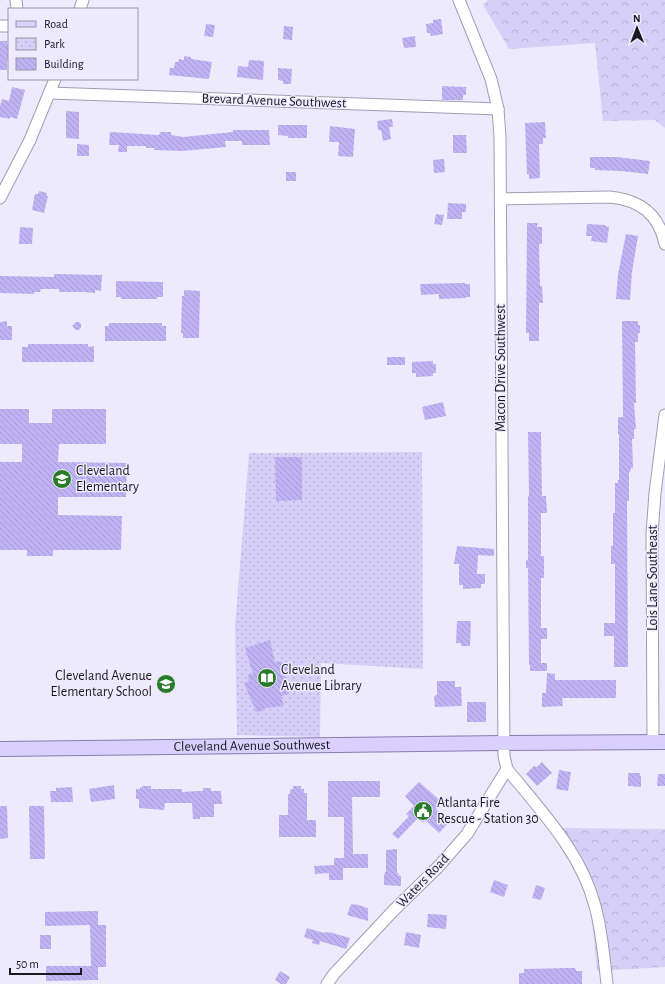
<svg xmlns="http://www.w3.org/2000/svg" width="665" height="984" font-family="'Alegreya Sans',sans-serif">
	<defs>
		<pattern id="forest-crowns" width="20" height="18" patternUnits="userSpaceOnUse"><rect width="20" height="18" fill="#d6cff7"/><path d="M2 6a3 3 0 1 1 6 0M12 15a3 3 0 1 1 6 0" fill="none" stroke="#b7b1d3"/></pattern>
		<pattern id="park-dots" width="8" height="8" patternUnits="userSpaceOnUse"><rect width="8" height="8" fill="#d6cff7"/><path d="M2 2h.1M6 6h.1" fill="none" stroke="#b7b1d3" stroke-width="1.8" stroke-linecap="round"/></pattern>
		<pattern id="building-back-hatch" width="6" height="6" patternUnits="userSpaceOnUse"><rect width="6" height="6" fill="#c0b3f3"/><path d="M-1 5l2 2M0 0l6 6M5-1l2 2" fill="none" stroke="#a499d0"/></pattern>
	</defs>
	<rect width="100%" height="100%" fill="#edeafd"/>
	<g fill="url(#forest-crowns)">
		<path d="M488,0H665V128L655,120L603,121L595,43L509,49L483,5Z"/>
		<path d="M552,828L665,829V967L597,971L590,897Z"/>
	</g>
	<path fill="url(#park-dots)" d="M422,452L423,669L321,663L320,737L237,735L235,627L249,453Z"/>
	<g fill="url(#building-back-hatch)">
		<path d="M441,19L443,34L431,36L430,33H427L426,24L433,23V20Z"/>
		<path d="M206,24L215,25L213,37L204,36Z"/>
		<path d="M284,26L293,27L292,40L283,39Z"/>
		<path d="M415,36L416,47L404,48L402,38Z"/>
		<path d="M0,41H7V44H9V60H7V70H0Z"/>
		<path d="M184,56L191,57V59L212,62L209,79L169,75L170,68H174L175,62H178L179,59L184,60Z"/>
		<path d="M249,60L264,61L263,80L237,77L238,66L248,67Z"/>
		<path d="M278,68L292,69L291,84H283V81L278,80Z"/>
		<path d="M442,86L466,87V95H463V100H442Z"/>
		<path d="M12,87L25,90L17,119L10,117V119L0,117V106L2,99L9,101Z"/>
		<path d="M66,111L79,112V139L66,138Z"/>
		<path d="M392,119L393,127H389L391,139L383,141L381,130H378L377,121Z"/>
		<path d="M545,122L546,138H543V144H539L540,178L529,179V174H527L525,123Z"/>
		<path d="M278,125H307V138H288V136L278,135Z"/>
		<path d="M330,126L355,129L353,157L338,156L339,142H329Z"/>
		<path d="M233,130H269L270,145H242V141H225L226,147L182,151L154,150L155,148H146V146H127V152H118L119,145H109L110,132L159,135L160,132H171V135L183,137L233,132Z"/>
		<path d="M453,135H466L467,153H453Z"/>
		<path d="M77,144L89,145V156H77Z"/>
		<path d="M590,157H617L650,161L648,174L621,171L595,170V168H590Z"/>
		<path d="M444,159L445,172L434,173L433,160Z"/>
		<rect x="286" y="172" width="10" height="9"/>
		<path d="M39,191L47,193L46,196H48L44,213L32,210L35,194H38Z"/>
		<path d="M448,203L466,204V212H462V219H447Z"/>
		<path d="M436,214L444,215L442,225L434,224Z"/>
		<path d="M527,223H538L537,227H542V244H539L540,286H542L543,303H539V341H529V333H526Z"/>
		<path d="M587,224L605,225V226L609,227L607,243L591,241L592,236H586Z"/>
		<path d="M20,227L33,228L32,244H19Z"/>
		<path d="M626,234L638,236L632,272L630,300L616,299L618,274Z"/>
		<path d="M54,274L102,275L101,291L95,290V293L83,292H59V289H41L40,292H34V294L0,293V276L54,277Z"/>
		<path d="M116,281L163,282V297H157V299H121V297H116Z"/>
		<path d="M465,283V284H470V297H465L466,298L439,299V294L421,295L420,284Z"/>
		<path d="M184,290L200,291L199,338H183V333H181L182,296H184Z"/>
		<path d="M7,321V326H12V340H0V322Z"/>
		<path d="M622,321H638V325H640V333H638V342H635L636,403H634L636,429H634V439H632L633,468H631L630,472H629V501H627L628,667H614V636H604V623H615V564H611V546H613V513H615V483H618V480H619V434H618V417H623Z"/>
		<path d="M76,322H79L81,324V327L79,330H76L72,326Z"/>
		<path d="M109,323H162V326H166V341H105V326H109Z"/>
		<path d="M28,344H88V347L94,346V362H22V347H28Z"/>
		<rect x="387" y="357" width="18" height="8"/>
		<path d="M433,361V364H436V373H433V376L416,377V373H412V362Z"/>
		<path d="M443,402L446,416L425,420L422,407Z"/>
		<path d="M0,409H29V423H52V409H106V444H59L58,462L127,463L126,497H58V515L122,516L121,550H53V556H27V550H0V462H22V444H0Z"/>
		<path d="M528,432H541L542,496H546L547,513H541V556H544V578H541V628H547V639H541V663H547V671H530V665H529L528,568H526V560H528V496H529Z"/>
		<path d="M275,457H302V500L276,501Z"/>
		<path d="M457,546L494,549V556L478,555L477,574H485V584H481V588L463,589V585H459V564H454Z"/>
		<path d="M457,621H471L470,646H461V643H456Z"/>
		<path d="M270,640L275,662H282L289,668L284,670L289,694L281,696L284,706L265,708V710L256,712L244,683L249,681L248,675L253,674L245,648Z"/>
		<path d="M547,673L555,674V680H616V698H562L563,706L542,707V693H546Z"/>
		<path d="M437,681H455V687H461L462,706L435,707L434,696L437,695Z"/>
		<rect x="467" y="702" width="19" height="20"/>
		<path d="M542,762L552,773L537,786L526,774L534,766L537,767Z"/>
		<path d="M559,770L571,772L568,791L556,789Z"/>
		<path d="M628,773H640V776H641V787L628,786Z"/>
		<path d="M658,774H665V786H657Z"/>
		<path d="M328,781H380V797H352L353,854H368V868H343V880H329V873L315,874L314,866L334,865V858H344V817H328Z"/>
		<path d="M419,782L442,802L436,809L449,822L439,833L425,820L423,823L418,818L398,839L392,834L409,816L406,814L414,806L405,796Z"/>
		<path d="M114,785L115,799L91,802L89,789Z"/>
		<path d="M142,786H151V789H182V792L198,791H203V788H211V791H221L222,804H214V817H200V819H193L192,803H165L164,810L139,808V799H136V789H140V787L142,788Z"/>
		<path d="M293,786H301V789H304V793H307V820H316V837H279V815H288V794H290V790L293,789Z"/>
		<path d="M72,787L73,802H51L50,791H56V788Z"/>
		<path d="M0,806H7L8,838L0,839Z"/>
		<path d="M29,806H44L45,859H30Z"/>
		<path d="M397,849V873H399L398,875L401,876V886L384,885V876L385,872H386V850Z"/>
		<path d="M494,880L508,885L504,897L490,892Z"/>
		<path d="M536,885L545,888L541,900L532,898Z"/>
		<path d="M351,904L355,905V904L368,908V921L347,915Z"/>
		<path d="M98,911V925H106V967H98V980L46,981V966H91L90,925L45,926V912Z"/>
		<path d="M428,914L447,915L446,929L427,927Z"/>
		<path d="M307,928L324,933L325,932L329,933V932L350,938L346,949L320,941L319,945L312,943L313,940L304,937Z"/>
		<path d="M406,932L421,935L419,948L404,945Z"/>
		<rect x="40" y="935" width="11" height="14"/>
		<path d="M566,968H575L576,971H582V984H519V973H524V969Z"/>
		<path d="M280,971L290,977L286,984H281L275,980Z"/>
	</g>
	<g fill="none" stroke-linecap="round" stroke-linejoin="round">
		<g stroke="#a09cb2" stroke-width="13">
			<g id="minor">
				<path d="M16,0L17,9"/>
				<path d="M459,0L491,79L498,109L500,137L504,756L507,769C541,811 581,852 595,906C602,931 604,958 607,984"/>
				<path d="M80,9L83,0"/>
				<path d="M0,26H9"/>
				<path d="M50,93L498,109"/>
				<path d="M0,198L30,140L55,79"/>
				<path d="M501,199L610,197C640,200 659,214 665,244"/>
				<path d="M653,742L652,534L655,493L665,415"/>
				<path d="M327,984L334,974L394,910L439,866L467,834L507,769"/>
			</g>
		</g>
		<g stroke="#877caf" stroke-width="16">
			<g id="major">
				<path id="s1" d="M0,749L503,743L665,742"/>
			</g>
		</g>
		<use href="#minor" stroke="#fff" stroke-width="11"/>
		<use href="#major" stroke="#dad0fd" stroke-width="14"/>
	</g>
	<defs>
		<g id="school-disc" transform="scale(1)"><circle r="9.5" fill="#277c29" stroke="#edeafd"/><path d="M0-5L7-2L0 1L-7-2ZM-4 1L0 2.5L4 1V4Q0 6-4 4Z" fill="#fff"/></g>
		<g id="library-disc" transform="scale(1)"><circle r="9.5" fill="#277c29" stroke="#edeafd"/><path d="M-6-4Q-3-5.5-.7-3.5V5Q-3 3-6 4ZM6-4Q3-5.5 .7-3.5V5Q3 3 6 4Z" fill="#fff"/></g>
		<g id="civic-disc" transform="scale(1)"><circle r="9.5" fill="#277c29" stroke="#edeafd"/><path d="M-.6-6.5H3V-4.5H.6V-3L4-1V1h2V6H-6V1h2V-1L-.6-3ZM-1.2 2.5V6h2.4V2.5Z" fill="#fff"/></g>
	</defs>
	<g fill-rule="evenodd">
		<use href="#school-disc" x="62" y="479"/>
		<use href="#library-disc" x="267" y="678"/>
		<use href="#school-disc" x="166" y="684"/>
		<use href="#civic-disc" x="423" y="811"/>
	</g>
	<g text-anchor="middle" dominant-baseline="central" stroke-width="3" stroke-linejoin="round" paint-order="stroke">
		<g font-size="14" fill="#1a1921" stroke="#edeafd">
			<text transform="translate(274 101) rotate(2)">Brevard Avenue Southwest</text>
			<text transform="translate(501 368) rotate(-90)">Macon Drive Southwest</text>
			<text transform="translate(653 578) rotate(-90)">Lois Lane Southeast</text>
			<text stroke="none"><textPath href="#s1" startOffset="252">Cleveland Avenue Southwest</textPath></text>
			<text transform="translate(423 881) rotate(-46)">Waters Road</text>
		</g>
		<g font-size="14" fill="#1a1921" stroke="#edeafd" text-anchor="start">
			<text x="76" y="471">Cleveland<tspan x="76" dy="16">Elementary</tspan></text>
			<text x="281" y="670">Cleveland<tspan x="281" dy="16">Avenue Library</tspan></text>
			<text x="152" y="676" text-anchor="end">Cleveland Avenue<tspan x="152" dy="16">Elementary School</tspan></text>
			<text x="437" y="803">Atlanta Fire<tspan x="437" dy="16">Rescue - Station 30</tspan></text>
		</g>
	</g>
	<rect x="8" y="8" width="130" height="72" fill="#edeafd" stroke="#9996a5"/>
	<rect x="16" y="21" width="20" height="6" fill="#dad0fd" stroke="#9996a5"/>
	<text x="44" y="28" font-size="12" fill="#1a1921">Road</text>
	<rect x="16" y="38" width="20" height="12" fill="url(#park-dots)" stroke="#9996a5"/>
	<text x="44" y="48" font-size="12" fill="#1a1921">Park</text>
	<rect x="16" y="58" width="20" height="12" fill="url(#building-back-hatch)" stroke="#9996a5"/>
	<text x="44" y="68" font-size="12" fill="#1a1921">Building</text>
	<g transform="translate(637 28) rotate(359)" stroke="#edeafd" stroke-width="3" paint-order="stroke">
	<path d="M0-3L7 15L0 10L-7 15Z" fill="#1a1921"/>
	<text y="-6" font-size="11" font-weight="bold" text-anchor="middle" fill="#1a1921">N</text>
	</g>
	<path d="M10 968v6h71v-6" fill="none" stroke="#1a1921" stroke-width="2"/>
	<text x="16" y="968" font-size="12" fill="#1a1921" stroke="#edeafd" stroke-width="3" paint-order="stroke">50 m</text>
</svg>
